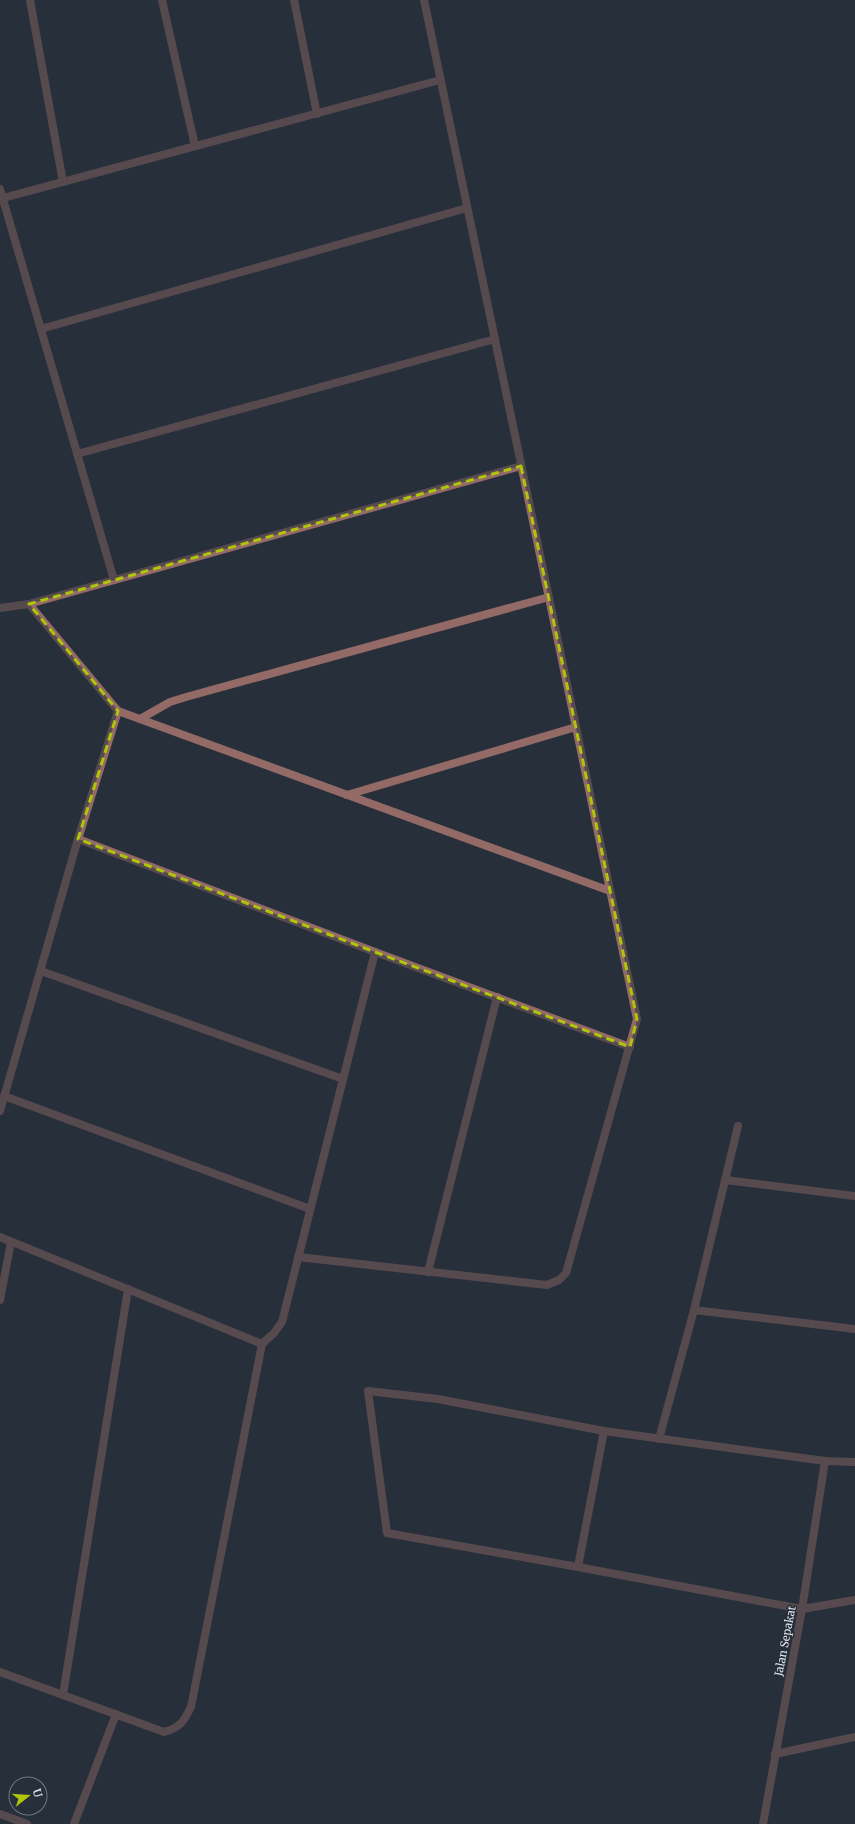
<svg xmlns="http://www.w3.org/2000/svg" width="855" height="1824" font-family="Merriweather,serif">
	<rect width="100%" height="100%" fill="#272f3b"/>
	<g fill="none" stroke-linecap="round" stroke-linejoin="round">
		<g stroke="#936a66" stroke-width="8">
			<path d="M30,0L63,182"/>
			<path d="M162,0L195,146"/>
			<path d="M294,0L317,114"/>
			<path d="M0,189L114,580"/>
			<path d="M0,199L440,80"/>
			<path d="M41,329L467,208"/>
			<path d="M77,454L495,339"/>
			<path d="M29,604L521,466"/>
			<path d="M0,608L29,604L118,711L78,839"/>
			<path d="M118,711L610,891"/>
			<path d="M140,719L170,702L186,697L549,597"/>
			<path d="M347,795L576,727"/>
			<path d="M375,952L630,1047"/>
			<path d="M41,971L343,1079"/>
			<path d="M4,1096L310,1209"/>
			<path d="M0,1111L78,839L375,952L282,1322L274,1333L262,1344"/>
			<path d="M738,1126L694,1310L855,1329"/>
			<path d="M725,1180L855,1196"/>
			<path d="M0,1237L262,1344L191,1707C184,1721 180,1728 164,1732L0,1672"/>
			<path d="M298,1257L547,1285L559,1280L566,1273L637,1019L424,0"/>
			<path d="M428,1272L497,997"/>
			<path d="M0,1300L11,1242"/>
			<path d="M604,1431L578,1567L802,1609L855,1600"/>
			<path d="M659,1439L694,1310"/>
			<path d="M578,1567L387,1533L368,1391L438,1399L604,1431L825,1461L855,1462"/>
			<path d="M63,1695L128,1289"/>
			<path d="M775,1754L855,1737"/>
			<path d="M0,1814L27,1824"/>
			<path d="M74,1824L116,1714"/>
			<path d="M763,1824L802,1609L825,1461"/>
		</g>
	</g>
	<path d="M0 0H855V1824H0ZM521,466L637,1019L630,1047L375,952L78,839L118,711L29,604Z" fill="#272f3b" fill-opacity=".55" fill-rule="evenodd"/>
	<path fill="none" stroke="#aec50a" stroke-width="3" stroke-dasharray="8 5" stroke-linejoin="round" d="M521,466L637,1019L630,1047L375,952L78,839L118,711L29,604Z"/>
	<g text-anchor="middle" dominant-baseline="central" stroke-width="3" stroke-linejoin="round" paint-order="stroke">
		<g font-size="11" fill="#e1e6ee" stroke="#272f3b">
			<text transform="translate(785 1641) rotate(-79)">Jalan Sepakat</text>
		</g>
	</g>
	<g transform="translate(28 1796) rotate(73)"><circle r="19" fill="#272f3b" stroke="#717883"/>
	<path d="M0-3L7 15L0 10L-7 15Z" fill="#aec50a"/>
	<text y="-6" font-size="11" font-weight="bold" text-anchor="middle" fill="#e1e6ee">U</text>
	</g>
</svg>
